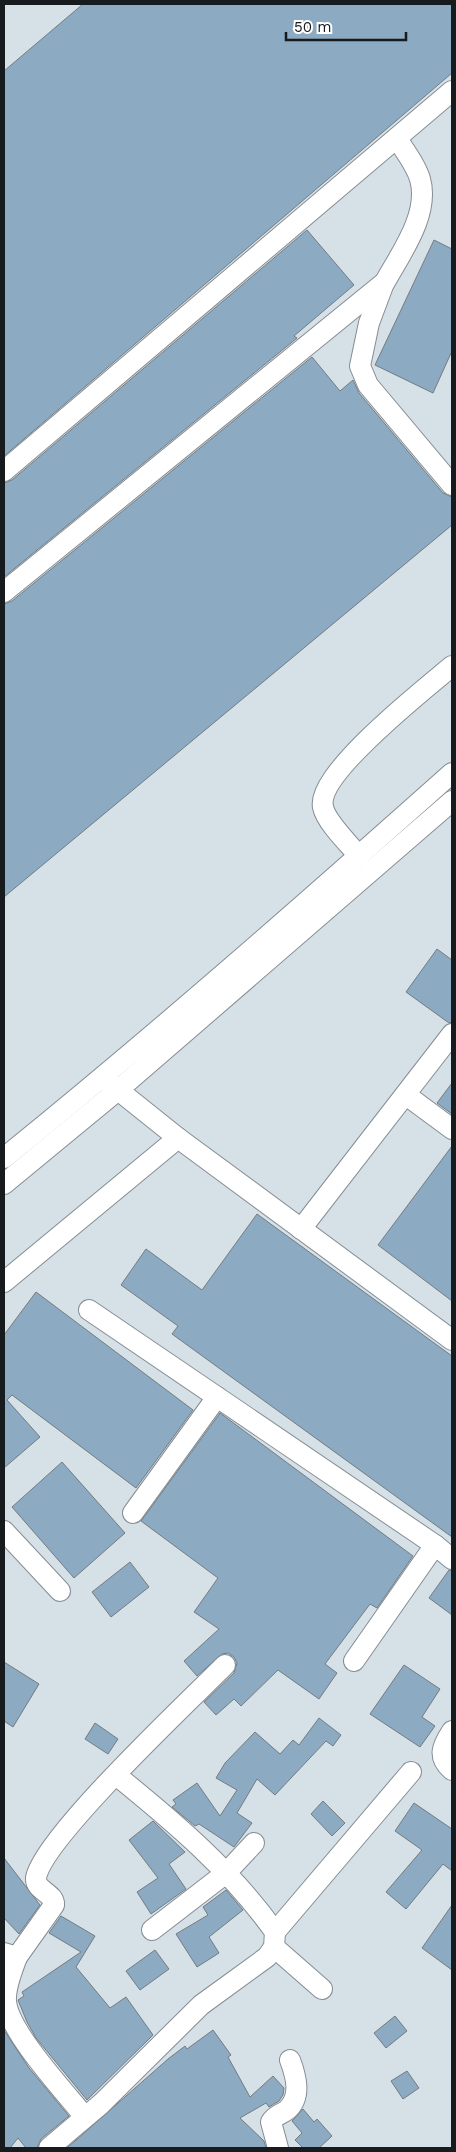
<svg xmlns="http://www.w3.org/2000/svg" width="456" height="2152" font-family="'Work Sans',sans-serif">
	<rect width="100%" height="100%" fill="#d6e0e7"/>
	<g fill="#8caac1" stroke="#737c82">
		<path d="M83,4H452V73L4,456V71Z"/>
		<path d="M307,230L354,285L294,336L297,338L4,577V483L12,480Z"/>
		<path d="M434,240L452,249V351L433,393L375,365Z"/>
		<path d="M312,357L340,391L353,380L359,393L443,493L452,497V525L4,897V604L12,601Z"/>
		<path d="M437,949L452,960V1022L449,1023L406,992Z"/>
		<path d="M452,1083V1114L437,1103Z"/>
		<path d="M452,1146V1301L378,1245Z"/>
		<path d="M257,1214L452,1356V1537L172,1334L178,1326L121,1285L146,1249L202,1290Z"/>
		<path d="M36,1292L193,1410L136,1488L12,1395L7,1400L40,1437L4,1468V1335Z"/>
		<path d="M220,1413L413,1556L377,1608L370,1604L325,1664L337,1673L319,1699L278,1670L241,1706L234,1699L216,1715L204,1702L234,1673L237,1663L234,1657L228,1653L222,1654L197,1676L184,1661L219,1629L194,1612L218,1578L141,1521Z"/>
		<path d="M62,1462L125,1533L74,1578L12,1507Z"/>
		<path d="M130,1562L149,1587L111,1617L92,1592Z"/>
		<path d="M449,1570L452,1571V1615L429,1598Z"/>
		<path d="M4,1662L39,1684L13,1727L4,1721Z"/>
		<path d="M404,1665L440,1689L422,1717L435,1726L420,1747L370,1714Z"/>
		<path d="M319,1718L341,1735L333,1746L326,1741L275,1795L257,1779L237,1813L252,1823L234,1847L199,1824L195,1826L172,1807L176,1804L173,1800L197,1783L220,1816L237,1790L216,1778L225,1763L255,1732L280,1754L293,1740L299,1745Z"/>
		<path d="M95,1723L118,1739L108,1754L85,1739Z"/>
		<path d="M323,1801L345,1823L332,1836L311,1814Z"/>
		<path d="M414,1803L452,1829V1871L443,1864L406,1909L386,1892L422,1850L395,1831Z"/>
		<path d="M153,1821L185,1852L169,1864L186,1889L151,1914L137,1892L158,1878L129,1840Z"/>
		<path d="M4,1858L40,1905L19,1934L4,1918Z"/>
		<path d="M226,1890L243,1910L209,1937L219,1953L197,1967L176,1934L208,1915L203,1907Z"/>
		<path d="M452,1905V1970L422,1948Z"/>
		<path d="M61,1916L95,1936L76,1967L110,2008L126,1997L153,2035L87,2100L36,2038L27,2022L18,2000L24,1996L22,1992L81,1952L49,1933Z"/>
		<path d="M155,1950L169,1969L140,1990L126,1971Z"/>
		<path d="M395,2016L407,2031L386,2048L374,2033Z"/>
		<path d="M4,2030L29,2068L69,2116L41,2139L37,2148H26L18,2138L10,2148H4Z"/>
		<path d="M213,2030L231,2055L228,2057L250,2097L273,2076L284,2088L283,2095L279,2101L269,2107L266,2103L240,2118L264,2141L266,2148H67L168,2059L185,2046L187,2049Z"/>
		<path d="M407,2071L419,2088L403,2099L391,2081Z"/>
		<path d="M303,2109L314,2122L317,2119L332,2136L319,2148H303L295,2140L302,2133L292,2121Z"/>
	</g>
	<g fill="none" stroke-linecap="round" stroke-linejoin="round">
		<g stroke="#858d94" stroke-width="22">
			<g id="minor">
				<path d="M384,283L369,323L360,366L368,385L452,485"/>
				<path d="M4,471L452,91"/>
				<path d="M4,592L385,282C401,253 430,214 420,179C416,165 405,151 397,139"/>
				<path d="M359,856C349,844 326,822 323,807C316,774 426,688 452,666"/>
				<path d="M108,1082L178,1138L452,1340"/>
				<path d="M406,1095L452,1129"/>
				<path d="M4,1158C157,1034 305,904 452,773"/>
				<path d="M4,1184L118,1090L452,801"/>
				<path d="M301,1229L452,1034"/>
				<path d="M4,1282L178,1138"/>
				<path d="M89,1310L435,1545L452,1559"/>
				<path d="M133,1513L217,1397"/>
				<path d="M4,1531L60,1591"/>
				<path d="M354,1661L435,1545"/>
				<path d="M452,1731C442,1746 437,1757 452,1770"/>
				<path d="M152,1930L226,1873L254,1843"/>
				<path d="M275,1932L411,1772"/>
				<path d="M274,1947L322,1989"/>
				<path d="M4,1953L17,1957L54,1905C55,1893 35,1891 36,1878C42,1839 191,1699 225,1665"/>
				<path d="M17,1957C12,1971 5,1987 6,2001C8,2031 65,2092 85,2117"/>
				<path d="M49,2148L101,2104L201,2005L267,1957L274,1947L275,1932C232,1871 174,1822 116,1775"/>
				<path d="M278,2148L271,2122C275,2115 282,2114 287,2110C302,2097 296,2076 290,2060"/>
			</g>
		</g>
		<use href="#minor" stroke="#fff" stroke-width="20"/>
	</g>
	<rect width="456" height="2152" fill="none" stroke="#171b1d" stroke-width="10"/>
	<path d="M286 32v8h120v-8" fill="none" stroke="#171b1d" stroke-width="2.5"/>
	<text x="294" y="32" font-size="15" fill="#171b1d" stroke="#ffffff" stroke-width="4" paint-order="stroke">50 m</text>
</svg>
